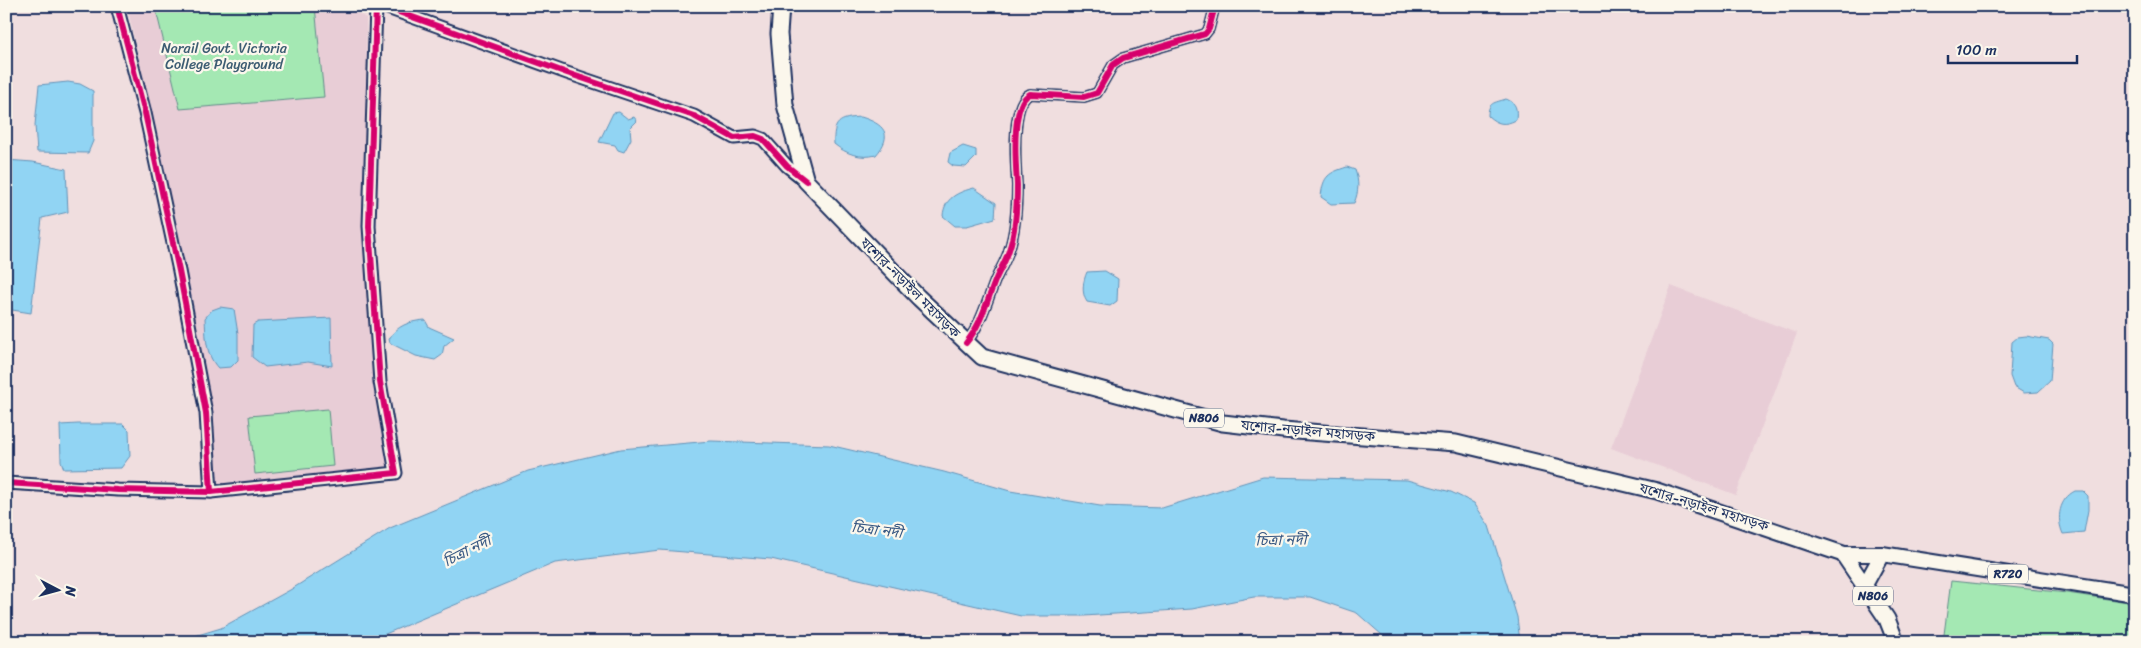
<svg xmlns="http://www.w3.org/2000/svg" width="2141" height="648" font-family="Sriracha,'Noto Sans Bengali',sans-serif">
	<rect width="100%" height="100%" fill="#f0dedf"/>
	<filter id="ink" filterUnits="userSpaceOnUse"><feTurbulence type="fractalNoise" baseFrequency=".02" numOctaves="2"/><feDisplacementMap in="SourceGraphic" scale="10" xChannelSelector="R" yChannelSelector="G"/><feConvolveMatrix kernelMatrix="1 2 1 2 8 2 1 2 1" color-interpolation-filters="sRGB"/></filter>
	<g filter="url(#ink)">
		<g fill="#e8cdd6">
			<path d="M127,6H346L366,18L369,196L393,469L218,487L211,409L201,369L173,211Z"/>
			<path d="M1671,286L1797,333L1736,495L1611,448Z"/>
		</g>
		<g fill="#a4e8b3" stroke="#608c88">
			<path d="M155,6H315L324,97L180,109Z"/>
			<path d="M328,409L333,466L255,474L249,416Z"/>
			<path d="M1951,581L2067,593L2135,603V642H1943Z"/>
		</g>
		<g fill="#91d4f3" stroke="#6292b7">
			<path d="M68,82L80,84L93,91V141L88,153L37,152L35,125L39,85Z"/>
			<path d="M1506,99C1517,103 1517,109 1516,120C1504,126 1497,124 1488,116C1488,102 1494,103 1506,99Z"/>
			<path d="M619,112L628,119L634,117L637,121L630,128L631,139L624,152L618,150L615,145L599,142L613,113Z"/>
			<path d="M861,117C884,124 894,134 876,155C861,159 846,154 834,144C833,122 839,118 861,117Z"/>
			<path d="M963,146L976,150V157L966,167L953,166L948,162L950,153Z"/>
			<path d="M6,160L33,162L66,169L68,212L42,218L31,313L6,309Z"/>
			<path d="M1347,167L1355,170C1359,181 1359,192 1354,203L1331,204L1321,197C1323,175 1329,173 1347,167Z"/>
			<path d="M974,188L996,203L995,218L967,226H955L943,216C944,198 958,192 974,188Z"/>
			<path d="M1105,271L1118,279L1117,301L1110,306L1087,302C1081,293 1083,281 1087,272Z"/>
			<path d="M220,307L234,309L238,334V360L231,367L218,368C205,354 206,336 205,318L212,310Z"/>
			<path d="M331,318L332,366L308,362L265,367L252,357L253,325L258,322Z"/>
			<path d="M425,320L429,327L454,338L444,346L442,355L435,360L416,356L390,343L389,339C396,326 410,321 425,320Z"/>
			<path d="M2026,336L2049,340L2053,344L2050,381L2038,392L2024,393L2014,387L2010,376L2012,342L2018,337Z"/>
			<path d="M78,424H123L129,430L130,456L121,468L64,469L61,461L60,425Z"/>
			<path d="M711,441L829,445L944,472L1010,491L1100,506L1162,508L1263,477L1407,480L1451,492L1474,503L1489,526L1517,617L1520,642H1390L1357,613L1310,597H1254L1192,609L1084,616H1021L771,559L660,550L555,563L366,642H175L221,628L290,590L390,528L528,471L621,449Z"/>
			<path d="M2075,491H2083L2088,496V510L2084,532L2063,534C2056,518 2059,499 2075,491Z"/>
		</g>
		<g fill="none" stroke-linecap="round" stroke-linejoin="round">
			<g stroke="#1b2f5e" stroke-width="12">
				<path id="minor" d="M966,343C981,324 986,304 995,281C999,271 1006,261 1009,250C1016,230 1017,206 1017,185C1016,166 1010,103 1030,94L1084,97L1097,93L1113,65L1123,58L1205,34L1209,29L1215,6"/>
			</g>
			<g stroke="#1b2f5e" stroke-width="15">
				<g id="tertiary">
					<path d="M117,6L145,113L179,271L206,413L211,492"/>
					<path d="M382,6L567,73L694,116L734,138L755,136L763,139L787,166L806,181"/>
					<path d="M6,483L118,490L211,492L396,473L380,382L369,226L376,6"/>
				</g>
			</g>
			<g stroke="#1b2f5e" stroke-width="18">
				<g id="primary">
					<path d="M1843,554H1882L2135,594"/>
					<path d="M1865,585L1882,554"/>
				</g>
			</g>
			<g stroke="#1b2f5e" stroke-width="19">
				<path id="trunk" d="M781,6L779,34L785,105L806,181L918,297L982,357L1223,423L1283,430L1456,443L1657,491L1843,554L1887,619L1896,642"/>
			</g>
			<use href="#minor" stroke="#fbf7ec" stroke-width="9"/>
			<use href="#tertiary" stroke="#fbf7ec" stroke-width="11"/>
			<use href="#primary" stroke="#fbf7ec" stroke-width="14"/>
			<use href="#trunk" stroke="#fbf7ec" stroke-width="15"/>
			<g stroke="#fbf7ec" stroke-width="9">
				<g id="cycleway">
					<path d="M117,6L145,113L179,271L206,413L211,492"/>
					<path d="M382,6L567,73L694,116L734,138L755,136L763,139L787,166L806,181"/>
					<path d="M966,343C981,324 986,304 995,281C999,271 1006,261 1009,250C1016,230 1017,206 1017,185C1016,166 1010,103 1030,94L1084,97L1097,93L1113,65L1123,58L1205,34L1209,29L1215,6"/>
					<path d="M6,483L118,490L211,492L396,473L380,382L369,226L376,6"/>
				</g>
			</g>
			<use href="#cycleway" stroke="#d6006c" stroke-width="6"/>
		</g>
	</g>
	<g text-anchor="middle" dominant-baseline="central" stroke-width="4.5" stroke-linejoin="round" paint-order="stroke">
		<g fill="#fbf7ec" stroke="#5e6b89" stroke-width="1">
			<rect x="1184" y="408.5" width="40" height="19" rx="4"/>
			<rect x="1988" y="564.5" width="40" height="19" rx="4"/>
			<rect x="1853" y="586.5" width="40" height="19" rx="4"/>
		</g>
		<g font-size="12" font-weight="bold" fill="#1b2f5e">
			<text x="1204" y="418">N806</text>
			<text x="2008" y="574">R720</text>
			<text x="1873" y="596">N806</text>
		</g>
		<g font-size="14" fill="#3d5d73" stroke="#fbf7ec">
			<text x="224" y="48">Narail Govt. Victoria<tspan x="224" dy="16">College Playground</tspan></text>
		</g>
		<g font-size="14" fill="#1b2f5e" stroke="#fbf7ec">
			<text transform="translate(910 288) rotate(45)">যশোর-নড়াইল মহাসড়ক</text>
			<text transform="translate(1308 431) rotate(5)">যশোর-নড়াইল মহাসড়ক</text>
			<text transform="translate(1704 507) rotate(17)">যশোর-নড়াইল মহাসড়ক</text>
		</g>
		<g font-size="15" font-style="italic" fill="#385883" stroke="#fbf7ec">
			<text transform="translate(877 530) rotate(7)">চিত্রা নদী</text>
			<text transform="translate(1281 540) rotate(-1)">চিত্রা নদী</text>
			<text transform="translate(467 551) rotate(-27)">চিত্রা নদী</text>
		</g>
	</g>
	<rect width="2141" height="648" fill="none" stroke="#fbf7ec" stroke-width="25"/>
	<rect x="12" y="12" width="2116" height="623" fill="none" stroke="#1b2f5e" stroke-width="2" filter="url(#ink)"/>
	<g transform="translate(58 590) rotate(96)" stroke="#fbf7ec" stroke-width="4" paint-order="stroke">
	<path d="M0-4L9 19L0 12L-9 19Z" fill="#1b2f5e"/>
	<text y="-8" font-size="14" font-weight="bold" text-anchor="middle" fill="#1b2f5e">N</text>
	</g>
	<path d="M1948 55v8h129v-8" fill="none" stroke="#1b2f5e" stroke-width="2.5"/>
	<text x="1956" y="55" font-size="15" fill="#1b2f5e" stroke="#fbf7ec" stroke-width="4" paint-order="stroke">100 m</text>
</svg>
